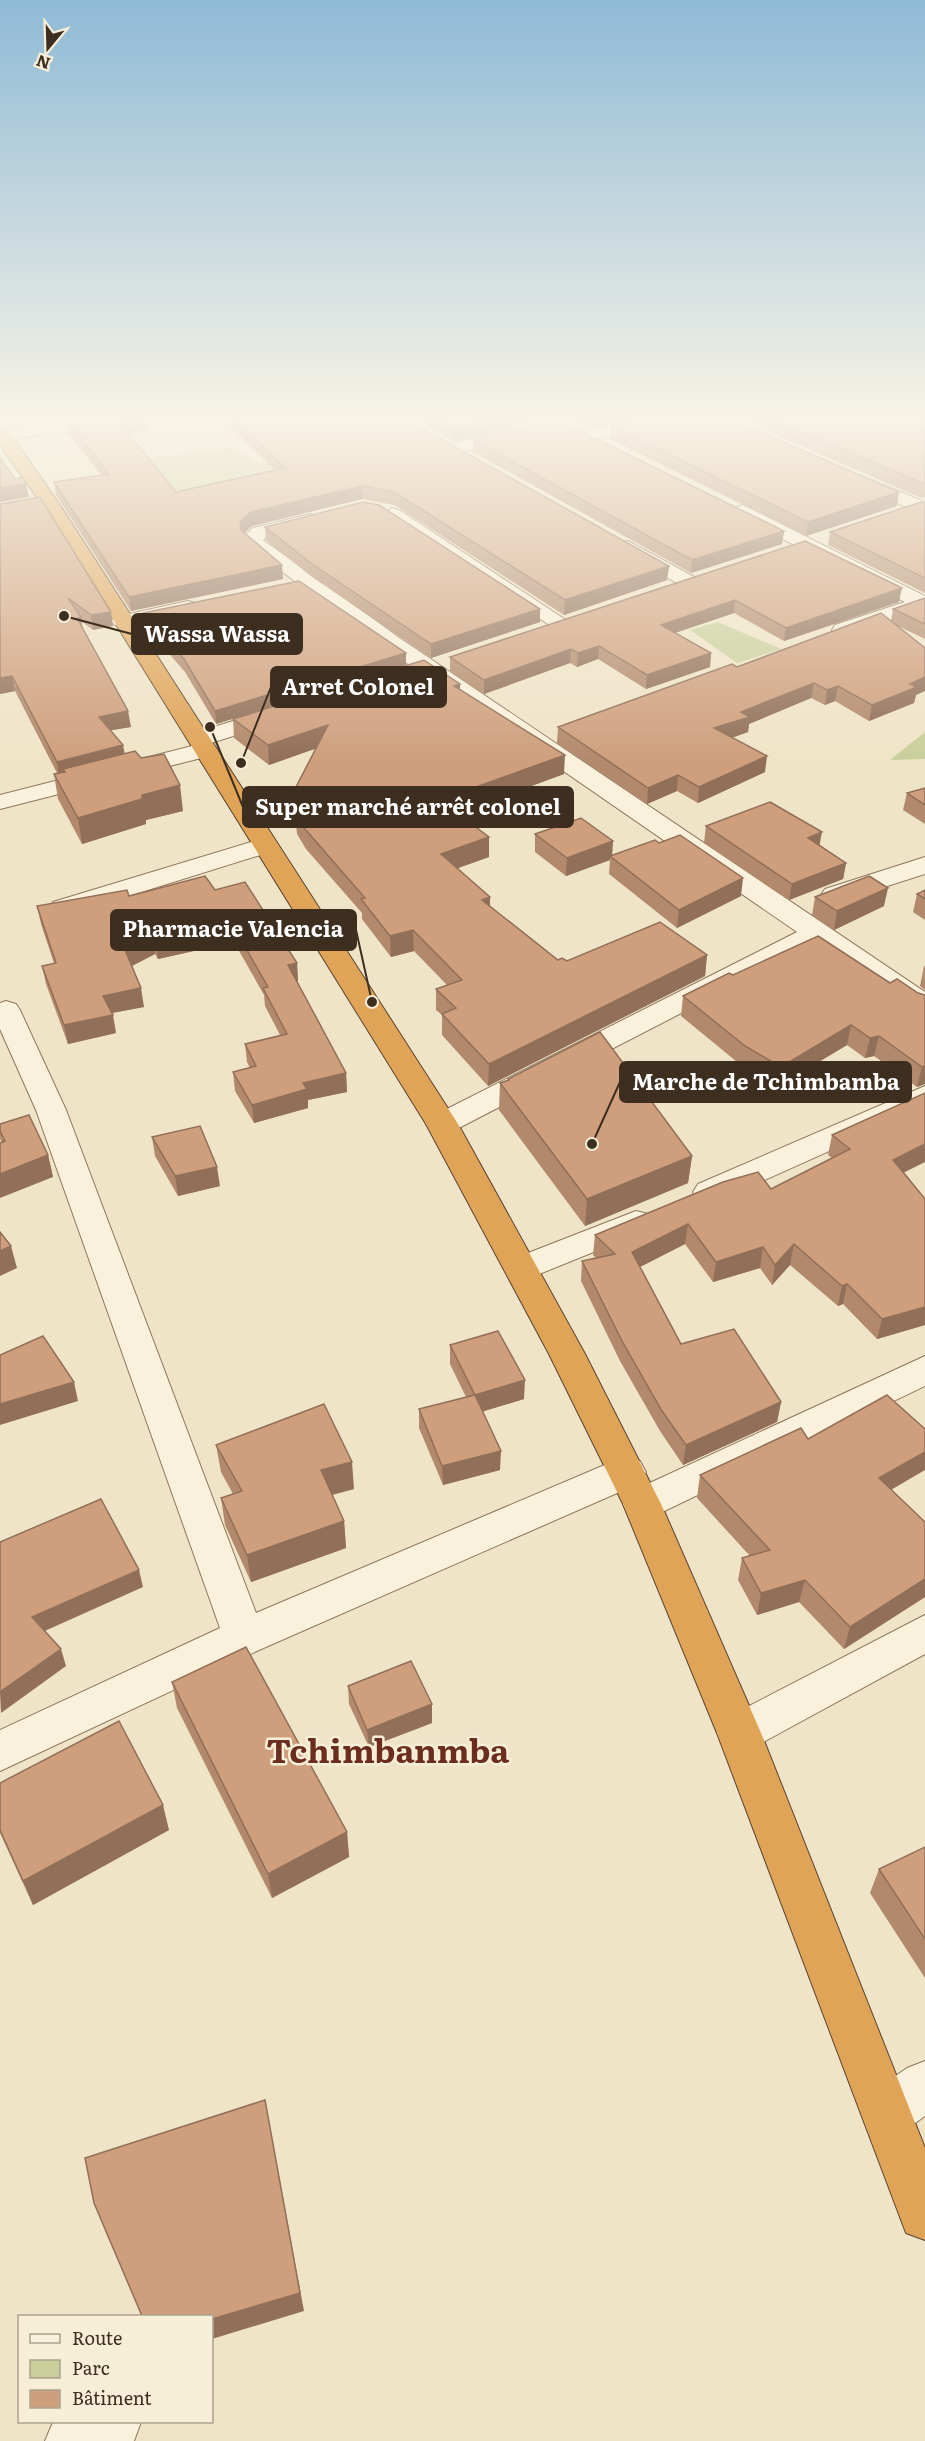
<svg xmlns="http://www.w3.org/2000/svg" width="925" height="2441" font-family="Literata,serif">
	<rect width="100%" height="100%" fill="#f0e4c8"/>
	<g fill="#c9cf9b">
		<path d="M233,448L260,464L333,454L169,506L150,458Z"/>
		<path d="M718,622L781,649L737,663L690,630Z"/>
		<path d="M925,732V759L890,760Z"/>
	</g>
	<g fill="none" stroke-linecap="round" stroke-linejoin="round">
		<g stroke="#8d765c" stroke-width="2">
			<g id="minor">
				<path d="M84,420H130L121,425L0,440V432L3,431Z"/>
				<path d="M634,420H664L661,424L589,441L580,436L583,432Z"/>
				<path d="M517,427L526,432L523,436L452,454L443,449L446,445Z"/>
				<path d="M859,475L925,502V515L853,484L850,480Z"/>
				<path d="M743,505L925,596V609L851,635H835L832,630L835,625L905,602L736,515L734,511L736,507Z"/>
				<path d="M392,508L399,510L572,624L568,628H554L385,518L383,514Z"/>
				<path d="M310,514L317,516L320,520L317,524L267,536L263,540L401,639L925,992V1014L915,1011L815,944L453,1131L442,1134L431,1131L426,1124L431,1117L797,932L350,624L244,542L243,537L253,528Z"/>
				<path d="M628,541L696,578L699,582L696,586H682L621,551L618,547L621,543Z"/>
				<path d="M188,601L195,603L198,607L195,611L122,627L115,625L111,621L115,617Z"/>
				<path d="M275,708L283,710L286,715L283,720L208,744L217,750L213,755L0,809V795L196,745L187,739L191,734Z"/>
				<path d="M264,838L273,841L277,846L273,851L71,914L62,916L53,914L49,908L53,902Z"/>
				<path d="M925,857V874L834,903L825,901L821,895L825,889Z"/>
				<path d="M6,1001L16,1004L20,1010L66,1110L256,1613L614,1461L627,1457L640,1461L646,1472L640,1483L259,1650L0,1771V1730L220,1628L36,1110L0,1029V1003Z"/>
				<path d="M925,1086V1108L720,1200L709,1203L698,1200L693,1192L698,1184Z"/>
				<path d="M636,1211L648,1214L653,1222L648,1230L522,1281L510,1278L505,1269L510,1260Z"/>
				<path d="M925,1356V1386L656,1515L642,1520L628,1515L623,1504L628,1493Z"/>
				<path d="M925,1615V1654L754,1747L739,1753L724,1747L717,1733L724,1719Z"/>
				<path d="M925,2061V2116L904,2131L886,2138L868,2131L861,2113L868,2095L907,2068Z"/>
				<path d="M53,2422H141L134,2441H45Z"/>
			</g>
		</g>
		<g stroke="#5b4430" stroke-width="2">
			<path id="highway" d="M0,427L6,428L58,502L458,1124L585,1354L661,1504L761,1733L925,2148V2240L906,2233L717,1733L623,1504L549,1354L426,1124L40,502L0,445Z"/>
		</g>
		<use href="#minor" fill="#faf1dc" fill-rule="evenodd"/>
		<use href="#highway" fill="#e0a458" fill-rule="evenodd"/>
	</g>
	<g fill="#b2896c">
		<path d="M223,420H407L669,566L667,580L564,615L394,505L362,499L252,526L244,533L283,579L131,611L56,495L54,482L101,475L69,434L67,421L145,422L146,430L128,434L176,492L275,470Z"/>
		<path d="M415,420H537L454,441Z"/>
		<path d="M571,420H625L589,429Z"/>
		<path d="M742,420H900L925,429V497L921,498Z"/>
		<path d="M907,420H925V427Z"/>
		<path d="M610,426L897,506L806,536L610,439Z"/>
		<path d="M473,440L784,531L782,544L691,573L473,452Z"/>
		<path d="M925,503V593L828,545L830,532Z"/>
		<path d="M0,504L113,626L93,630L81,621L82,627L131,727L110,730L125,754L183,811L146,820V824L82,844L58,799L54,774L57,773L15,691L0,694Z"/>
		<path d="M265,527L540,622L431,658L312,577L266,540Z"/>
		<path d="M805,541L899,602L784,641L734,613L675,633L711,653L710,667L646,689L598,659L577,667L570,663L484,694L450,671V657Z"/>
		<path d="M925,598V639L900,627L916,695L914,703L869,721L835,701L825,705L811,698L749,724L748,732L732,738L765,772L698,803L677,791L647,804L557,743L558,727L737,667L891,621L893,609Z"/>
		<path d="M143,613L406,653V665L216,724L185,672L144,625Z"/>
		<path d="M460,684V689L564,774L457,813L489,857L458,868L490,906L558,960L567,961L707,955L705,976L488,1086L442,1035V1015L436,1010V989L447,985L414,951L391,957L362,919V913L306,849L297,834L295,814L316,748L269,765L234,738L233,719Z"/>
		<path d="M925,788V824L903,810L907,793Z"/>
		<path d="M706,826L820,845L846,863L843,879L789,900L704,843Z"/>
		<path d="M535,834L612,856L741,896L677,928L609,874L610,860L566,876L535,852Z"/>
		<path d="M215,890L297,963L298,981H297L346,1073L347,1092L308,1100V1108L254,1123L235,1091L233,1072L250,1068L247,1062L245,1044L280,1035L265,1006L264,995L234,942L158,959L155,954L132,966L144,1007L112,1013L116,1033L68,1044L46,984L42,966L54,963L41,924L37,906L129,896Z"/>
		<path d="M925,890V920L913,912L917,894Z"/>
		<path d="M815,897L884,906L834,930L812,915Z"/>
		<path d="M924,966H925V990L920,986Z"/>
		<path d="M733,975L890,983L925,995V1084L917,1087L874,1056L865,1058L847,1045L777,1087L742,1066L681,1016L683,996Z"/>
		<path d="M508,1079L692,1156L688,1183L585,1226L499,1110L500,1083L507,1081Z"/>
		<path d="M0,1124L48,1155L53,1177L1,1142L0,1137Z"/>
		<path d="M832,1135L904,1172L925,1199V1325L877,1339L843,1304L838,1306L790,1265L772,1285L760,1268L713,1282L685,1244L640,1267L681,1344L781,1402L777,1422L683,1465L660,1431L620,1361L581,1281L582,1261L596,1258L593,1255L595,1235L771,1189L832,1158L828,1155Z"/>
		<path d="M152,1137L220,1186L178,1196L155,1156Z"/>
		<path d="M450,1345L524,1399L483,1411L500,1470L443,1485L419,1428V1409L466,1397L450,1364Z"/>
		<path d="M808,1439L891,1490L925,1522V1597L844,1649L799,1602L757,1615L738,1580L742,1558L750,1556L697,1498L700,1475Z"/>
		<path d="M216,1445L354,1489L332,1495L344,1521L346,1548L251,1582L225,1525L221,1498L233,1494L221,1472Z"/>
		<path d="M172,1682L347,1832L349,1857L272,1898L177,1708Z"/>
		<path d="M348,1686L432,1723L369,1747L349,1704Z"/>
		<path d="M0,1783L169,1830L33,1905L0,1833Z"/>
		<path d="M925,1847V1978L870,1893L879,1869Z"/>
	</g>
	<g fill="#916f58">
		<path d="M132,420H160L145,422L146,430L121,435L119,422Z"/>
		<path d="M486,420H537L454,441V428Z"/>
		<path d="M590,420H625L589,429Z"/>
		<path d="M26,484L29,497L0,502V488Z"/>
		<path d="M362,486V499L252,526L242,535L240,522L251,512Z"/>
		<path d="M899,492L897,506L806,536L808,522Z"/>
		<path d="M784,531L782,544L691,573L692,560Z"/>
		<path d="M282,565L283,579L131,611L129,597Z"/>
		<path d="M669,566L667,580L564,615L565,600Z"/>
		<path d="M902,588L899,602L784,641L786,628Z"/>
		<path d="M735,600L734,613L660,638L661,625Z"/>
		<path d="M540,609V622L431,658V644Z"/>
		<path d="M111,612L113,626L93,630L91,615Z"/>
		<path d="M81,617L83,631L77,618Z"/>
		<path d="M599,646L598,659L577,667L578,653Z"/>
		<path d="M571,649L570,663L484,694V680Z"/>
		<path d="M406,653V665L216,724L215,711Z"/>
		<path d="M711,653L710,667L646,689L647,675Z"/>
		<path d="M12,676L15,691L0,694V678Z"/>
		<path d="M925,677V691L916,695L914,703L869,721L872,705L910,684Z"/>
		<path d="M814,683L811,698L749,724L748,732L713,744L714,728L741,712Z"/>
		<path d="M460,684V703L454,686Z"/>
		<path d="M838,686L835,701L825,705L827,690Z"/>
		<path d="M128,711L131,727L101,732L99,717Z"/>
		<path d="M328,725L329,744L269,765L268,745Z"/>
		<path d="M123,745L126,761L63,769L65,776L59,778L57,762Z"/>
		<path d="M565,755L564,774L440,820V800Z"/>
		<path d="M767,756L765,772L698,803L699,787Z"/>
		<path d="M678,775L677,791L647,804L648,788Z"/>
		<path d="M180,785L183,811L146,820V824L82,844L78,818L142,795Z"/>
		<path d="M822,832L819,848L808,838Z"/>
		<path d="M489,837V857L441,874V854Z"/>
		<path d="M613,841L612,858L610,856V860L566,876L567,858Z"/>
		<path d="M846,863L843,879L789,900L792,884Z"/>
		<path d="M743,878L741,896L677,928L679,910Z"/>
		<path d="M888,888L884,906L834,930L837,911Z"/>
		<path d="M490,897V918L482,900Z"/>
		<path d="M232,924L234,942L158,959L155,941Z"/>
		<path d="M413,930L414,951L391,957L390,936Z"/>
		<path d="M152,936L155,954L128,968L125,950Z"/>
		<path d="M707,955L705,976L488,1086L489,1064Z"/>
		<path d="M297,963L298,981L290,983L288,965Z"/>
		<path d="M141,988L144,1007L106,1014L103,996Z"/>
		<path d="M113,1015L116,1033L68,1044L64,1025Z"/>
		<path d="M851,1025L847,1045L777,1087L781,1067Z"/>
		<path d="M879,1036L874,1056L865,1058L870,1038Z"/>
		<path d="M925,1066V1084L917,1087L922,1067Z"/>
		<path d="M346,1073L347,1092L308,1100V1108L254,1123L252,1105L303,1083Z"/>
		<path d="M925,1144V1162L889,1180L893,1160Z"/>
		<path d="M48,1155L53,1177L0,1198V1174Z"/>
		<path d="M692,1156L688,1183L585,1226L587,1199Z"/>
		<path d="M217,1167L220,1186L178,1196L175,1176Z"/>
		<path d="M688,1224L685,1244L630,1272L632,1252Z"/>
		<path d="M794,1244L790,1265L772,1285L775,1265Z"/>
		<path d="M11,1246L17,1268L0,1276V1251Z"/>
		<path d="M763,1247L760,1268L713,1282L716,1262Z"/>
		<path d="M847,1284L843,1304L838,1306L842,1286Z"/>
		<path d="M925,1307V1325L877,1339L882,1319Z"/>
		<path d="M525,1380L524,1399L475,1414V1395Z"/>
		<path d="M74,1382L78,1401L0,1425V1404Z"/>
		<path d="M781,1402L777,1422L683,1465L686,1445Z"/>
		<path d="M501,1451L500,1470L443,1485L442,1466Z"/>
		<path d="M925,1452V1470L872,1501L879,1478Z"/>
		<path d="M352,1462L354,1489L323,1497L321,1470Z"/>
		<path d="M344,1521L346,1548L251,1582L247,1555Z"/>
		<path d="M139,1570L143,1587L38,1634L32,1617Z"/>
		<path d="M925,1579V1597L844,1649L850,1627Z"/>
		<path d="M805,1580L799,1602L757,1615L761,1593Z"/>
		<path d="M61,1649L66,1666L1,1713L0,1692Z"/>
		<path d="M432,1704V1723L369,1747L367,1730Z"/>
		<path d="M163,1805L169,1830L33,1905L23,1881Z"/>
		<path d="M347,1832L349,1857L272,1898L268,1874Z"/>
		<path d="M265,2100L304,2311L212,2339V2319Z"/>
	</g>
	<g fill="#cf9f7d" stroke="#916f58" stroke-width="1.5">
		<path d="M77,420H132L119,422L176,492L285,468L235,420H407L669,566L565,600L394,492L362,486L251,512L240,522L241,530L282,565L129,597L54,482L109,474L67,421Z"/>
		<path d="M439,420H486L454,428Z"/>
		<path d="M551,420H558L784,531L692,560L473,440Z"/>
		<path d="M636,420H732L899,492L808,522L610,426Z"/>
		<path d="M773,420H900L925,429V484Z"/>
		<path d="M0,458L15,479L23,477L26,484L0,488Z"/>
		<path d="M40,497L111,612L91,615L68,598L81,617L77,618L128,711L99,717L123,745L57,762L12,676L0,678V504Z"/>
		<path d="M363,502L379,505L540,609L431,644L312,564L265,527Z"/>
		<path d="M921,502L925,503V578L830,532Z"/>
		<path d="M805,541L902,588L786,628L735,600L661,625L711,653L647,675L599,646L578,653L571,649L484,680L450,657Z"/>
		<path d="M299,581L406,653L215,711L184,659L143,613Z"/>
		<path d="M925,598V624L893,609Z"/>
		<path d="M881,613L925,648V677L910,684L917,687L872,705L838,686L827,690L814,683L741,712L750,717L714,728L767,756L699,787L678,775L648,788L558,727L732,664L737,667Z"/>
		<path d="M424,660L460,684L454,686L565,755L440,800L489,837L441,854L490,897L482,900L558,960L562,958L567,961L660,922L707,955L489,1064L442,1014L456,1008L436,989L462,980L413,930L390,936L361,899L365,898L305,829L295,814L296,787L328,725L268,745L233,719Z"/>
		<path d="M135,751L141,758L164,754L180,785L142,795V799L78,818L54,774L65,772L63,769Z"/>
		<path d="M925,788V805L907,793Z"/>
		<path d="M770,802L822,832L808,838L846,863L792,884L706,826Z"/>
		<path d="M581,818L613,841L567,858L535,834Z"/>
		<path d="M680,835L743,878L679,910L610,856L655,840L659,843Z"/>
		<path d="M205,876L215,890L245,882L297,963L288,965L346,1073L303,1083L307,1089L252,1105L233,1072L256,1066L245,1044L287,1034L263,988L268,987L232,924L155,941L152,936L125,950L141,988L103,996L113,1015L64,1025L42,966L56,963L37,906L127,890L129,896Z"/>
		<path d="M869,876L888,888L837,911L815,897Z"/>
		<path d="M925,890V899L917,894Z"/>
		<path d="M818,936L890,983L897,979L918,993L925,995V1066L922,1067L879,1036L870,1038L851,1025L781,1067L745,1046L683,996L729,973L733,975Z"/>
		<path d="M600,1032L692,1156L587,1199L500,1083L509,1080L508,1079Z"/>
		<path d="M925,1093V1144L893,1160L925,1199V1307L882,1319L847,1284L842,1286L794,1244L775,1265L763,1247L716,1262L688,1224L632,1252L681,1344L734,1329L781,1402L686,1445L662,1411L622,1341L582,1261L615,1254L595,1235L723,1182L758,1172L771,1189L850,1149L832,1135Z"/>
		<path d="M29,1115L48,1155L0,1174V1143L5,1141L0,1131V1124Z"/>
		<path d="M200,1126L217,1167L175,1176L152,1137Z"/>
		<path d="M0,1232L11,1246L0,1251Z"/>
		<path d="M498,1331L525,1380L475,1395L450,1345Z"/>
		<path d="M43,1336L74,1382L0,1404V1355Z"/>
		<path d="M475,1395L501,1451L442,1466L419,1409Z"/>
		<path d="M887,1395L925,1429V1452L879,1478L925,1522V1579L850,1627L805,1580L761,1593L742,1558L770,1550L700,1475L801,1428L808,1439Z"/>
		<path d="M324,1404L352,1462L321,1470L344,1521L247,1555L221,1498L242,1491L216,1445Z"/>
		<path d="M101,1499L139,1570L32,1617L61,1649L0,1692V1542Z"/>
		<path d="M246,1647L347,1832L268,1874L172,1682Z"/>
		<path d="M411,1661L432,1704L367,1730L348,1686Z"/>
		<path d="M119,1721L163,1805L23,1881L0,1830V1783Z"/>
		<path d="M925,1847V1939L879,1869Z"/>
		<path d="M265,2100L300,2293L212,2319V2316H142L94,2203L85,2158Z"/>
	</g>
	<linearGradient id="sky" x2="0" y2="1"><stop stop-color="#8fbad6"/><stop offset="0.55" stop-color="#f8f3e6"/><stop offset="1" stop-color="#f8f3e6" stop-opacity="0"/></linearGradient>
	<rect width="925" height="762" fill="url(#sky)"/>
	<g text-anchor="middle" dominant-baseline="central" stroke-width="5" stroke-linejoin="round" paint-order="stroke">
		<g font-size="33" font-weight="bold" fill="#6b2e1e" stroke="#f7eed8">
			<text x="388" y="1748">Tchimbanmba</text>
		</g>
	</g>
	<path fill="none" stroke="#3d2e20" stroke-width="2" d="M64 616L132 634M241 763L271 687M210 727L243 807M372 1002L356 930M592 1144L620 1082"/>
	<g fill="#3d2e20" stroke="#f7eed8" stroke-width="2">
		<circle cx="64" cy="616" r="6"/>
		<circle cx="241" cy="763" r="6"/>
		<circle cx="210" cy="727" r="6"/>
		<circle cx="372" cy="1002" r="6"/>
		<circle cx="592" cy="1144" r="6"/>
	</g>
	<g fill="#3d2e20" stroke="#3d2e20" stroke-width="2">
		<rect x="132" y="614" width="170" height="40" rx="6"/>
		<rect x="271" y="667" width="175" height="40" rx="6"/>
		<rect x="243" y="787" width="330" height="40" rx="6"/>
		<rect x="111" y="910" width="245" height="40" rx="6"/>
		<rect x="620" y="1062" width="291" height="40" rx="6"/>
	</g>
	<g font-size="22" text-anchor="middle" font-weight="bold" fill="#fff">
		<text x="217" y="642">Wassa Wassa</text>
		<text x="358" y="695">Arret Colonel</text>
		<text x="408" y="815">Super marché arrêt colonel</text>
		<text x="233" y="937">Pharmacie Valencia</text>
		<text x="766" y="1090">Marche de Tchimbamba</text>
	</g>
	<rect x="18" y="2315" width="195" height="108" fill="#f7eed8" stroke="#ada18e" stroke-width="1.5"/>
	<rect x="30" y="2334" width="30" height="9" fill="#faf1dc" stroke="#ada18e" stroke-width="1.5"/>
	<text x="72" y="2345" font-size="18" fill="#3d2e20">Route</text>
	<rect x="30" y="2360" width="30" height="18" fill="#c9cf9b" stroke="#ada18e" stroke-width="1.5"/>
	<text x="72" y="2375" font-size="18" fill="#3d2e20">Parc</text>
	<rect x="30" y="2390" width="30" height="18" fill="#cf9f7d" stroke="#ada18e" stroke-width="1.5"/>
	<text x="72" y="2405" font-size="18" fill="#3d2e20">Bâtiment</text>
	<g transform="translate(48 48) rotate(199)" stroke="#f7eed8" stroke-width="4.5" paint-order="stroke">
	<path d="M0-4.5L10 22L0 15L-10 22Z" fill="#3d2e20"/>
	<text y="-9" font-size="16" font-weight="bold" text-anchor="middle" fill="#3d2e20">N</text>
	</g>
</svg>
